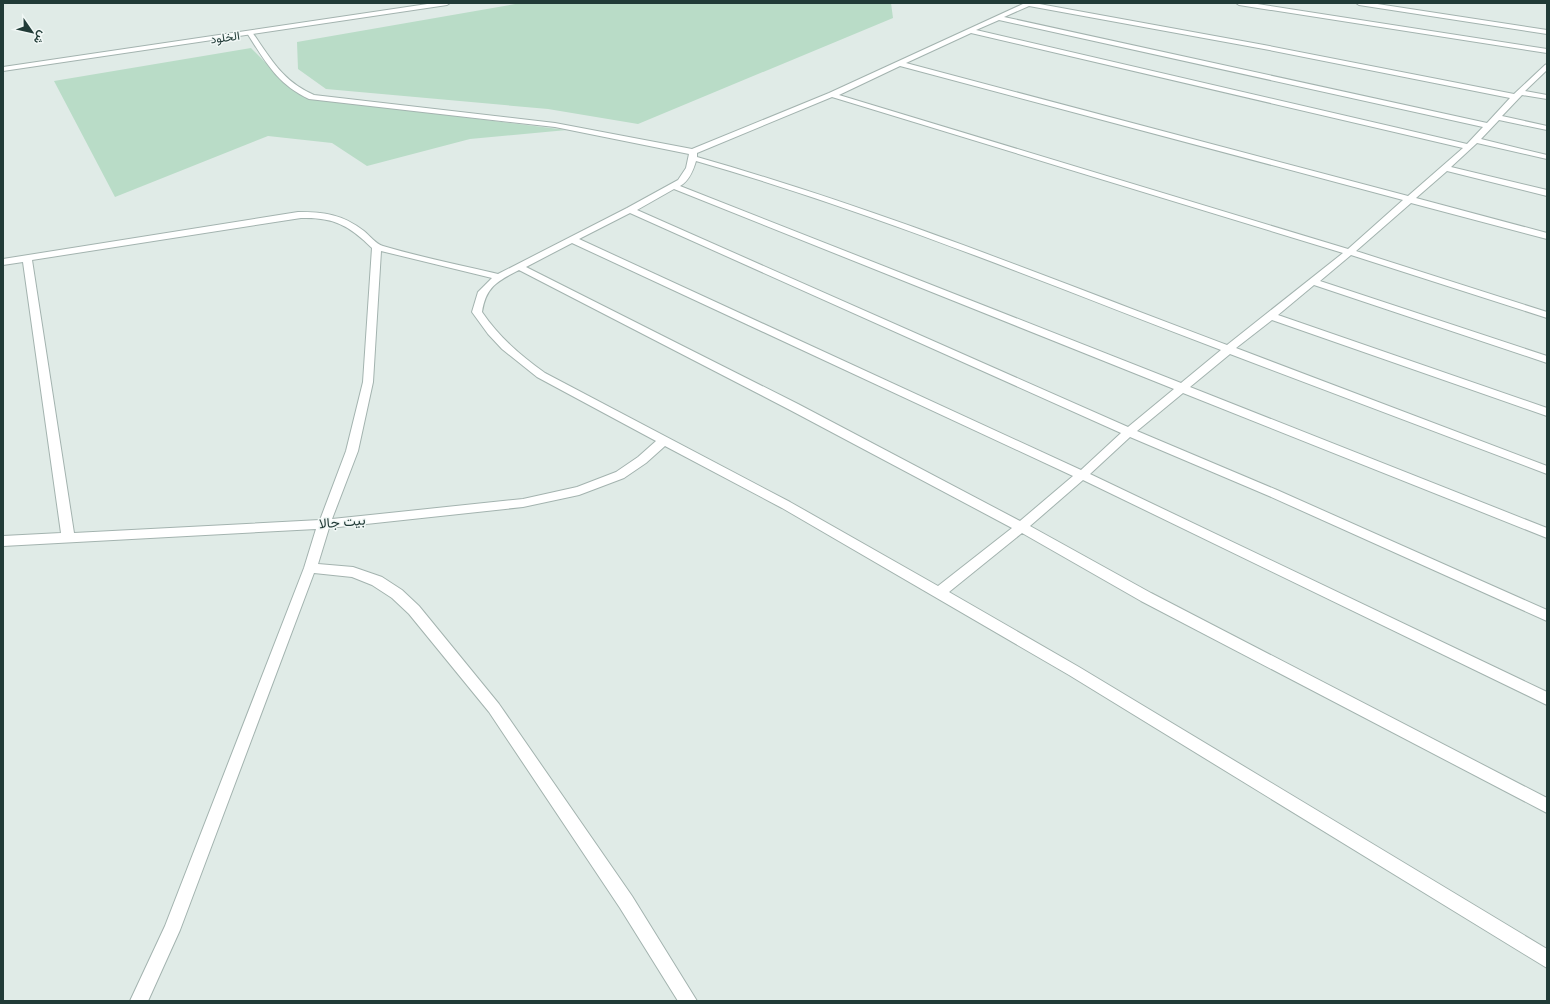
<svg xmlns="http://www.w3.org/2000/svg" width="1550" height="1004" font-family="Lato,Vazirmatn,sans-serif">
	<rect width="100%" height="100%" fill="#e0ebe7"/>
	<g fill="#b9dcc7">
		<path d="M521,3H891L893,18L638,124L548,109L326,89L298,69L297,42Z"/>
		<path d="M251,48L284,81L312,97L359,104L567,130L470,139L367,166L332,143L268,136L115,197L54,81Z"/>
	</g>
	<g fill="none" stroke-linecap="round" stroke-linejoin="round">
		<g stroke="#a3b3af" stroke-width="2">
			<g id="minor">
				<path d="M1025,3H1034L1264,45L1514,94L1545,65L1547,64V70L1525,91L1547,95V99L1522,95L1502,116L1547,126V130L1499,120L1481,139L1547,155V159L1477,143L1451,167L1547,190V196L1447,171L1416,198L1547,233V239L1411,203L1356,251L1547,312V318L1351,255L1320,281L1547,356V363L1314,285L1278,315L1547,408V416L1272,320L1236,348L1547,466V474L1230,354L1190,387L1547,528V538L1183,393L1137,431L1277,490L1547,610V621L1269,496L1130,437L1090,474L1547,692V705L1083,480L1030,526L1151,593L1547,798V813L1141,601L1022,533L949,592L1079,667L1547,949V968L1069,675L782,508L665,446L646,463L624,478L579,495L523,507L329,528L318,564L353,567L382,577L402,590L419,606L499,704L632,896L697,1001H678L620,908L489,712L409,614L392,598L372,585L352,577L314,573L180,930L148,1001H130L165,926L304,568L316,529L3,546V536L61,533L23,262L3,265V259L298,212C324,212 342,214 364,231C369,235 376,244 383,246C420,257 460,265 498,274L627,208L678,180L686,168L689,154L555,127L309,99C277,84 265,61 247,33L248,32H252C271,59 282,81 314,95L555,123L692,149L829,93ZM1029,6L1264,49L1510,98L1487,123L1004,17ZM999,20L1483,127L1467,144L976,30ZM971,33L1463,148L1408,196L906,63ZM900,66L1403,200L1348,249L839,95ZM832,97L1343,253L1227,345C1052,279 877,208 697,157V153ZM696,161C874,212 1048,284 1221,350L1181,383L680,186C689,181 693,171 696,161ZM674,189L1174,389L1128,427L637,210ZM630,213L1121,433L1081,470L579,239ZM301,218C333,217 349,225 372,248L363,382L346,451L320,520L74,533L32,260ZM572,243L1073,476L1020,521L798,404L526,267ZM381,251L492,278L478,292L472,312L488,334L502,349L537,377L656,441L638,457L616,472L577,487L523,499L332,519L358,451L373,382ZM519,270L790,410L1012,528L938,586L790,502L545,373C520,355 499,337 482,312C486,286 498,281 519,270Z"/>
				<path d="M1236,3H1251L1547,49V53L1239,5Z"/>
				<path d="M1356,3H1371L1547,30V34L1359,5Z"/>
			</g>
		</g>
		<g stroke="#a3b3af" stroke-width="2">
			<path id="tertiary" d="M434,3H450L447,5L3,71V67Z"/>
		</g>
		<use href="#minor" fill="#fff" fill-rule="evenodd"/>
		<use href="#tertiary" fill="#fff" fill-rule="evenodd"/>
	</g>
	<g text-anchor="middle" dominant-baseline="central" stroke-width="3" stroke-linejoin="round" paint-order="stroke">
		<g font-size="12" fill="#213b37" stroke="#f0f7f5">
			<text transform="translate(225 37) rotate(-8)">الخلود</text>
		</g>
		<g font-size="14" fill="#213b37" stroke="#f0f7f5">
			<text transform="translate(342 521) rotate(-5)">بيت جالا</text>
		</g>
	</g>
	<rect width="1550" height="1004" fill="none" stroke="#213b37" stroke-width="8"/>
	<g transform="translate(32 32) rotate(124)" stroke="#f0f7f5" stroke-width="3" paint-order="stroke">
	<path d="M0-3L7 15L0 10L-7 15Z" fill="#213b37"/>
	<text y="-6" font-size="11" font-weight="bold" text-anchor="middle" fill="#213b37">ش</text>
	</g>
</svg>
